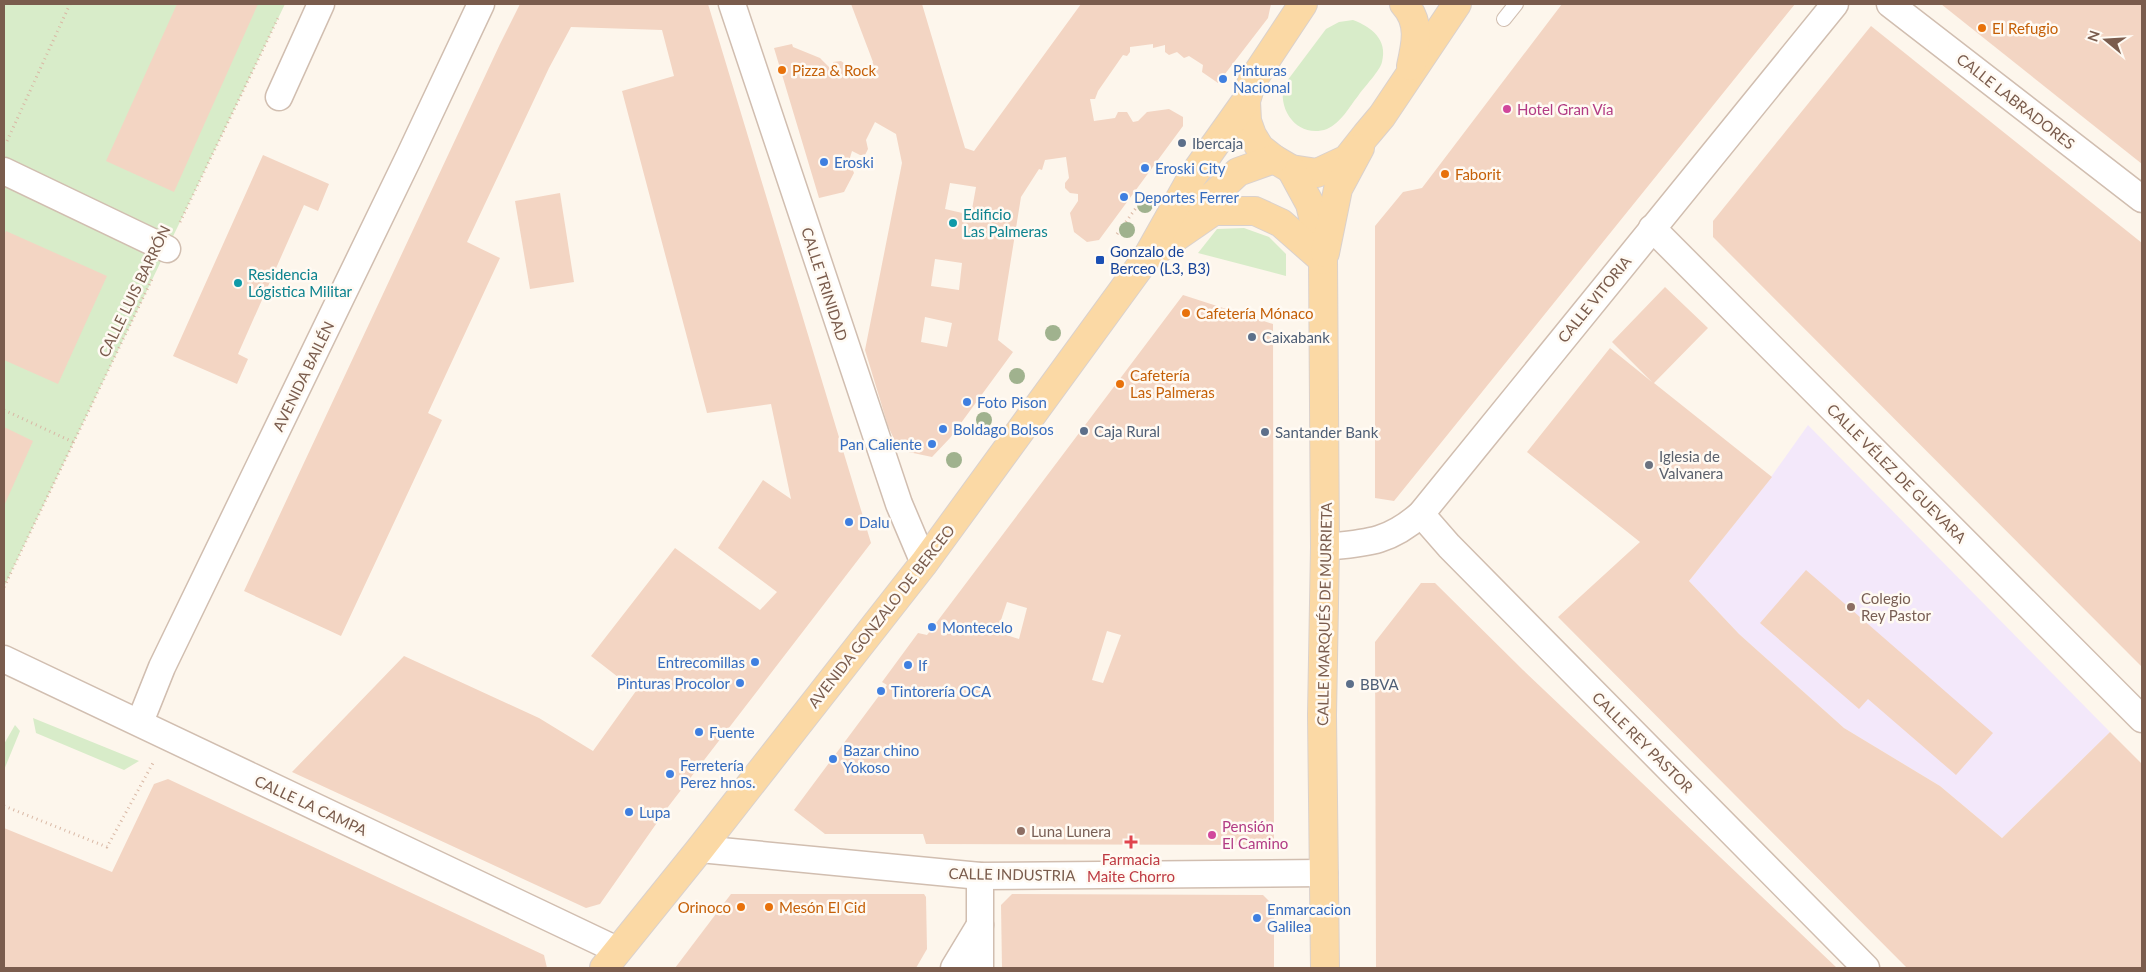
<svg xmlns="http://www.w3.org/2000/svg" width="2146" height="972" font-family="Lato,sans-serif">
	<rect width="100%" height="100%" fill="#fdf6ec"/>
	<path fill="#f3e8fa" d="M1808,425L2110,732L2002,838L1940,786L1844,728L1739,634L1689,581L1771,477Z"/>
	<g fill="#d8ecc9">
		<path d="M4,4H285L4,587Z"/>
		<path d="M1353,20C1371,27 1388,39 1382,62C1380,71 1364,87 1358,96C1349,107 1341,123 1327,129C1299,139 1277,111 1284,85L1326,29L1339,22Z"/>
		<path d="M1244,228L1269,237L1286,254V276L1198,253L1217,229Z"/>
		<path d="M33,718L139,761L124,770L36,733Z"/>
		<path d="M15,725L20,731L4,770V744Z"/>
	</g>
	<g fill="#f3d5c3" fill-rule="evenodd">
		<path d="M177,4H258L174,192L106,161Z"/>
		<path d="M520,4H708L871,543L668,807L600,904L586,908L292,772L404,656L539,718L593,751L636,691L591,656L675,548L760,610L777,592L718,548L763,480L791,499L771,404L707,413L622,91L674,76L662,30L571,27L549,68L467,242L500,258L428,413L442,420L341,636L244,591L500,44Z"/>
		<path d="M851,4H922L965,148L974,151L1081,4H1271L1268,18L1218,83L1202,72L1203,65L1189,56L1184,58L1177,52L1169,55L1165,52V45L1153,48V44L1130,47V52L1127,56L1123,55L1098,91L1095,99H1090L1094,121L1115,118L1118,112H1127L1133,122L1138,121L1147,112L1169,109L1183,117V126L1099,240L1087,242L1074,232L1070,213L1078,201V194L1070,193L1065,188V183L1069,178L1066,157L1045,160L1042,170L1039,169L1021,197L998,340L1013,352L950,438L932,457L899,450L888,426L865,350L902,163L896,134L875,122L866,140L868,149L865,155H860L852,151L849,161L854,173L844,192L819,198L774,48L792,44L793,47L820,58L831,69L835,68L833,62L841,61L845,64L847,71L863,79L867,69H869L873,62ZM950,183L976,187L971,215L945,209ZM935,259L962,263L959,290L931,286ZM925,317L952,323L947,347L921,342Z"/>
		<path d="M1562,4H1795L1394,501L1375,498V226L1403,192L1422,188Z"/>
		<path d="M1941,4H2142V164Z"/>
		<path d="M1871,26L2142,243V667L1713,237V221Z"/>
		<path d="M263,155L329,184L318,211L304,205L238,354L248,359L237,384L173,356Z"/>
		<path d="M560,193L574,282L530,289L515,201Z"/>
		<path d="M6,231L107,276L58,384L4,360V236Z"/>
		<path d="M1665,287L1708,328L1654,383L1772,477L1689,581L1739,634L1844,728L1940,786L2002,838L2110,732L2142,764V968H1907L1558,617L1640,542L1527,452L1610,348L1652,382L1612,342Z"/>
		<path d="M1183,295L1273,324L1274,845L926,844L923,834H825L794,810L887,685L882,682L918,633L927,635ZM1007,602L1027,608L1019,639L997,632ZM1107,631L1121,635L1103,683L1092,680Z"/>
		<path d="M4,427L33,441L4,506Z"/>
		<path d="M1806,570L1993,733L1956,775L1868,699L1859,709L1760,623Z"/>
		<path d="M1421,583H1435L1523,670L1837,968H1376L1375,642Z"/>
		<path d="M168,779L544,955L547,968H4V828L112,872L154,784Z"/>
		<path d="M731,894H924L926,897L927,949L916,968H675Z"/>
		<path d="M1012,894L1263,895L1274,906V968H1002L1001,905Z"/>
	</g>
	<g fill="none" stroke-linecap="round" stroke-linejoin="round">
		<g stroke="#d1beb0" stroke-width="16">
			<path id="lane" d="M1504,19L1516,4"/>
		</g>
		<g stroke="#d1beb0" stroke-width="29">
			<g id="street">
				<path d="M732,4L899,504L924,563"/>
				<path d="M1890,4L2142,199"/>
				<path d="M279,97L321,4"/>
				<path d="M4,171L167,249"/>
				<path d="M1652,228L2142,719"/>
				<path d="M1421,514L1449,546L1866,968"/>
				<path d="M1325,547C1366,543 1388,543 1421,514L1835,4"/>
				<path d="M4,659L617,950"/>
				<path d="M140,722L162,667L409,157L481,4"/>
				<path d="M700,849L980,876L1324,873"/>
				<path d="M954,968L980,925"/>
				<path d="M980,968V876"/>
			</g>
		</g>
		<g stroke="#dad1cd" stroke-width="30">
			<g id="primary">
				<path d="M1303,4L1252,81L1246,101L1247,121L1252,135L1260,148L1274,159L1291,169L1317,173L1347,159L1366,135L1382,116L1457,4"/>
				<path d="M1404,4C1421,22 1416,44 1411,66"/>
				<path d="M1291,169L1310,204L1323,260L1325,547L1322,715L1325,968"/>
				<path d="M1191,216L1238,172L1274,159"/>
				<path d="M1153,253L1214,211H1255L1281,223L1323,260"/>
				<path d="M1325,253L1338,189L1360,148"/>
				<path d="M604,968L700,849L924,563L1147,257L1192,177L1246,101"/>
			</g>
		</g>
		<g stroke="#d9b8a5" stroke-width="3" stroke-dasharray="1 4" stroke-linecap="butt">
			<path d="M7,141L70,4"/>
			<path d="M180,222L279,16"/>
			<path d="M1117,234L1136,208"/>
			<path d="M4,410L73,442"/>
			<path d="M4,587L153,277"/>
			<path d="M4,806L107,847L153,763"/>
		</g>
		<use href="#lane" stroke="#fff" stroke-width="14"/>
		<use href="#street" stroke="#fff" stroke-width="26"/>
		<use href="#primary" stroke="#fbd9a5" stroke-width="28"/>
	</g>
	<g fill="#a0b28e">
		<circle cx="1145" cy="205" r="8"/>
		<circle cx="1127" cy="230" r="8"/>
		<circle cx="1053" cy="333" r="8"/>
		<circle cx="1017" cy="376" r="8"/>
		<circle cx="984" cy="420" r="8"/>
		<circle cx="954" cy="460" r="8"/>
	</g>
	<g fill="#e8710a" stroke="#fffaf3" stroke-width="2">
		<circle cx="1982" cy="28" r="5"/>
		<circle cx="782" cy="70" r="5"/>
		<circle cx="1445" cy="174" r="5"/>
		<circle cx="1186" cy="313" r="5"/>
		<circle cx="1120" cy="384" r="5"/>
		<circle cx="741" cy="907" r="5"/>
		<circle cx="769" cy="907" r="5"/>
	</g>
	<g fill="#3f7fe0" stroke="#fffaf3" stroke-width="2">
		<circle cx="1223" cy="79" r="5"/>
		<circle cx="824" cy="162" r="5"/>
		<circle cx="1145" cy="168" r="5"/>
		<circle cx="1124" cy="197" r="5"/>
		<circle cx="967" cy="402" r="5"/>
		<circle cx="943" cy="429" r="5"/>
		<circle cx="932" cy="444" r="5"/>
		<circle cx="849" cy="522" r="5"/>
		<circle cx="932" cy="627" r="5"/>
		<circle cx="755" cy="662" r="5"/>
		<circle cx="908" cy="665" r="5"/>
		<circle cx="740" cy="683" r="5"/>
		<circle cx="881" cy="691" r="5"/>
		<circle cx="699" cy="732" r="5"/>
		<circle cx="833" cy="759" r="5"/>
		<circle cx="670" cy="774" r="5"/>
		<circle cx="629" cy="812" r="5"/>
		<circle cx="1257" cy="918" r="5"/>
	</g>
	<g fill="#d1479c" stroke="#fffaf3" stroke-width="2">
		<circle cx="1507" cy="109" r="5"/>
		<circle cx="1212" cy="835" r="5"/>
	</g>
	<g fill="#5c6f8a" stroke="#fffaf3" stroke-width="2">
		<circle cx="1182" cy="143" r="5"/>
		<circle cx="1252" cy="337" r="5"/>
		<circle cx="1084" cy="431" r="5"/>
		<circle cx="1265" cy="432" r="5"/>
		<circle cx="1350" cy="684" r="5"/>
	</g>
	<g fill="#0f9aa8" stroke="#fffaf3" stroke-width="2">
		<circle cx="953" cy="223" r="5"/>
		<circle cx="238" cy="283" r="5"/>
	</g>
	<rect fill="#1a4fb4" stroke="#fffaf3" stroke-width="2" x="1095" y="255" width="10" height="10" rx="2.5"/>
	<circle fill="#6b7280" stroke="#fffaf3" stroke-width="2" cx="1649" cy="465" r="5"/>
	<g fill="#8d6e63" stroke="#fffaf3" stroke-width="2">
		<circle cx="1851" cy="607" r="5"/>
		<circle cx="1021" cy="831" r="5"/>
	</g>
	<path fill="#e0444e" stroke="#fffaf3" stroke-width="2" d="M1128.5 834.5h5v5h5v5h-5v5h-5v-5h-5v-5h5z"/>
	<g text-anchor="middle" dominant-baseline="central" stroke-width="5" stroke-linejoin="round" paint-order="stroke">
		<g font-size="15" fill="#c56008" stroke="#fffaf3" text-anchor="start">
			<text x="1992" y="28">El Refugio</text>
			<text x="792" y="70">Pizza &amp; Rock</text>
			<text x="1455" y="174">Faborit</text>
			<text x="1196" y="313">Cafetería Mónaco</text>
			<text x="1130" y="375">Cafetería<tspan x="1130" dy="17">Las Palmeras</tspan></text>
			<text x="731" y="907" text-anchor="end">Orinoco</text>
			<text x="779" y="907">Mesón El Cid</text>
		</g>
		<g font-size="15" fill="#366cbe" stroke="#fffaf3" text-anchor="start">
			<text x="1233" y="70">Pinturas<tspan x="1233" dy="17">Nacional</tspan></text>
			<text x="834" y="162">Eroski</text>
			<text x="1155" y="168">Eroski City</text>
			<text x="1134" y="197">Deportes Ferrer</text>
			<text x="977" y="402">Foto Pison</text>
			<text x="953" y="429">Boldago Bolsos</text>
			<text x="922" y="444" text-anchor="end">Pan Caliente</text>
			<text x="859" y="522">Dalu</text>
			<text x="942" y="627">Montecelo</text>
			<text x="745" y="662" text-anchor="end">Entrecomillas</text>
			<text x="918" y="665">If</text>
			<text x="730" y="683" text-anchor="end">Pinturas Procolor</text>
			<text x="891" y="691">Tintorería OCA</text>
			<text x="709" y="732">Fuente</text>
			<text x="843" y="750">Bazar chino<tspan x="843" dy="17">Yokoso</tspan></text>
			<text x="680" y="765">Ferretería<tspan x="680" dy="17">Perez hnos.</tspan></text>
			<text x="639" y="812">Lupa</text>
			<text x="1267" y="909">Enmarcacion<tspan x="1267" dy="17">Galilea</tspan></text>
		</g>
		<g font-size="15" fill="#7a5c4d" stroke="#fffaf3">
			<text transform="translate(2016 101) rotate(38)">CALLE LABRADORES</text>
			<text transform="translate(825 284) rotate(72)">CALLE TRINIDAD</text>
			<text transform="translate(134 291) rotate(-64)">CALLE LUIS BARRÓN</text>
			<text transform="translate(1594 299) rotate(-51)">CALLE VITORIA</text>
			<text transform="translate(303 376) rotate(-64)">AVENIDA BAILÉN</text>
			<text transform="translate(1897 473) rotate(45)">CALLE VÉLEZ DE GUEVARA</text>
			<text transform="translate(1324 614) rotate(-89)">CALLE MARQUÉS DE MURRIETA</text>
			<text transform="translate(881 616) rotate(-52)">AVENIDA GONZALO DE BERCEO</text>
			<text transform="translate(1643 742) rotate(45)">CALLE REY PASTOR</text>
			<text transform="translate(311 805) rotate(25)">CALLE LA CAMPA</text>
			<text transform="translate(1012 874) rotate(1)">CALLE INDUSTRIA</text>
		</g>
		<g font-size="15" fill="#b23c85" stroke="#fffaf3" text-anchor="start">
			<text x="1517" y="109">Hotel Gran Vía</text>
			<text x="1222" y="826">Pensión<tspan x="1222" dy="17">El Camino</tspan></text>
		</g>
		<g font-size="15" fill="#4e5e75" stroke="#fffaf3" text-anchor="start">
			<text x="1192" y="143">Ibercaja</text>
			<text x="1262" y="337">Caixabank</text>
			<text x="1094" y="431">Caja Rural</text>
			<text x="1275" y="432">Santander Bank</text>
			<text x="1360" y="684">BBVA</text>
		</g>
		<g font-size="15" fill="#0d838f" stroke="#fffaf3" text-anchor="start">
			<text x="963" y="214">Edificio<tspan x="963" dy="17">Las Palmeras</tspan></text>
			<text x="248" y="274">Residencia<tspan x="248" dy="17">Lógistica Militar</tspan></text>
		</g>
		<g font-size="15" fill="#164399" stroke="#fffaf3" text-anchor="start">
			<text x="1110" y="251">Gonzalo de<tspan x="1110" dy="17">Berceo (L3, B3)</tspan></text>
		</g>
		<g font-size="15" fill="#5b616d" stroke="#fffaf3" text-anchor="start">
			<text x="1659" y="456">Iglesia de<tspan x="1659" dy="17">Valvanera</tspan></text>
		</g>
		<g font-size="15" fill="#785e54" stroke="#fffaf3" text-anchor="start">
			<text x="1861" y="598">Colegio<tspan x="1861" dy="17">Rey Pastor</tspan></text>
			<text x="1031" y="831">Luna Lunera</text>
		</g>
		<g font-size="15" fill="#be3a42" stroke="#fffaf3">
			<text x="1131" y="859">Farmacia<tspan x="1131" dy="17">Maite Chorro</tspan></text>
		</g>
	</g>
	<rect width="2146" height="972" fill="none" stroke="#7a5c4d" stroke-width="10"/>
	<g transform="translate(2106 40) rotate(288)" stroke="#fffaf3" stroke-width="4" paint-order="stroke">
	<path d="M0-4L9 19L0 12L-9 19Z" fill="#7a5c4d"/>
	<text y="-8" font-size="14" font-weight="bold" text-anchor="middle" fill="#7a5c4d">N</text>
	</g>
</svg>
